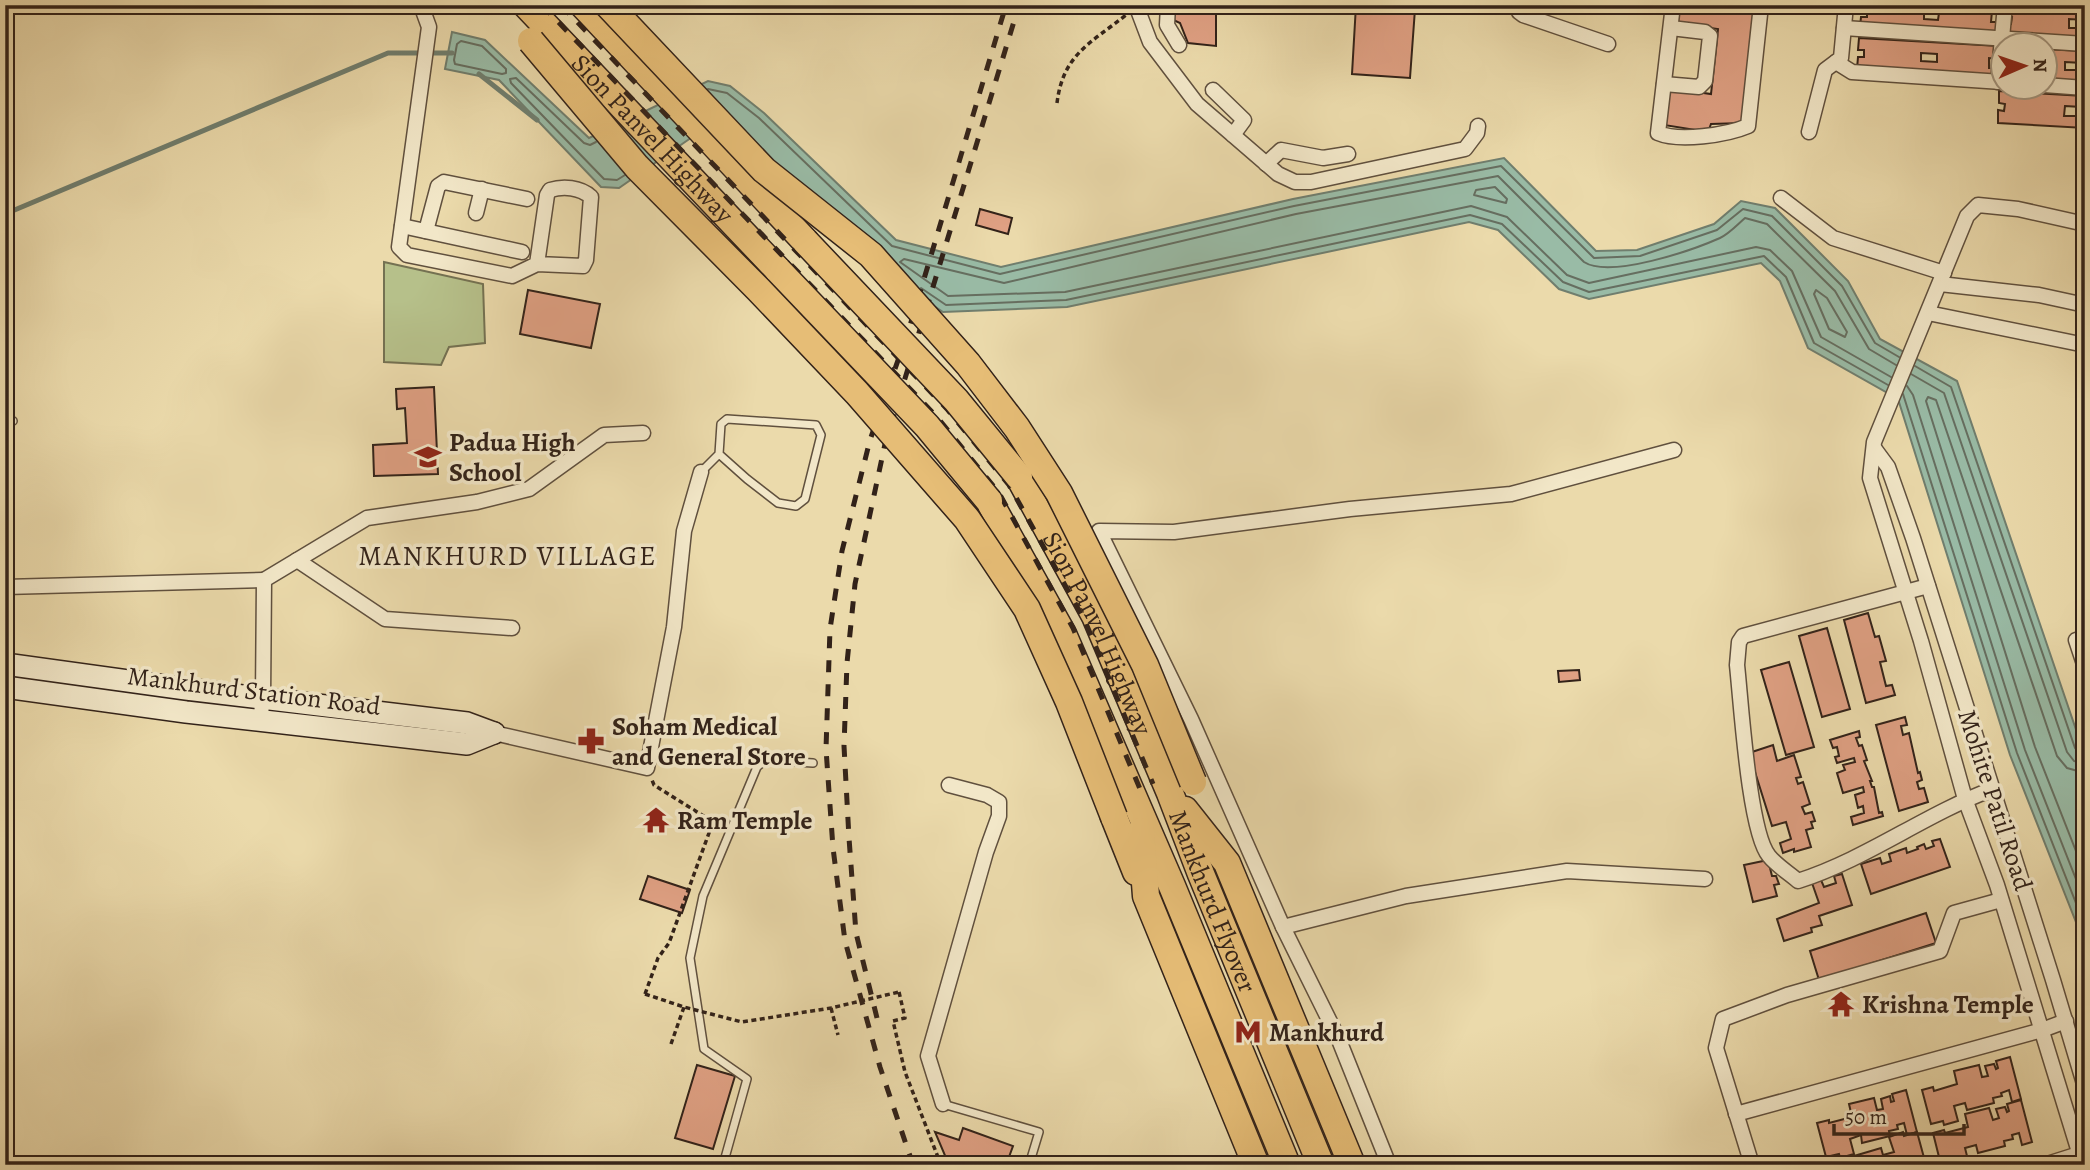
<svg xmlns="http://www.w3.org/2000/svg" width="2090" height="1170" font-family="Alegreya,serif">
	<rect width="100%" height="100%" fill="#ebdaab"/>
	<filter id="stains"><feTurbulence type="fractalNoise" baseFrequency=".00286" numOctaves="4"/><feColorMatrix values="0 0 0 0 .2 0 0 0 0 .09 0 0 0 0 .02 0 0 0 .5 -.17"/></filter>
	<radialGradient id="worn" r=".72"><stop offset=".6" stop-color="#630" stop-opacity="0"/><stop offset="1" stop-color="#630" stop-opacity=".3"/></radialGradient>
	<path fill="#b6c08a" stroke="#747152" stroke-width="2" d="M384,262L483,284L485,343L449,347L441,365L384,362Z"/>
	<path fill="#99bba6" stroke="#707e6e" stroke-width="2" d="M452,32L485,40L589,138L708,81L730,86L764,113L896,240L1001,267L1293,199L1504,158L1596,251L1637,250L1714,224L1741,201L1775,208L1848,281L1880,339L1957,381L2085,756V945L2010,755L1898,399L1808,348L1780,281L1761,263L1589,299L1559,289L1498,230L1469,222L1067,307L943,312L876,267L708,126L619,188L601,187L499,80L445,69Z"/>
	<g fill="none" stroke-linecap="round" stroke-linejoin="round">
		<g stroke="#666e60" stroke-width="2">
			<path d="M461,41L482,46L506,69V73L502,74L455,64L454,60L457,44Z"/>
			<path d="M708,89L727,93L759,118L892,246L1000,274L1294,206L1501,166L1594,258L1640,256L1717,230L1743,209L1772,216L1842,286L1875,343L1899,357"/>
			<path d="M596,142L590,145L584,143L516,78L510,79L511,83L604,179L617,180L625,175"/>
			<path d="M1495,187L1507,199L1506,203L1474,195L1476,190Z"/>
			<path d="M921,288L946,305L1066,300L1470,215L1502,224L1563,282L1589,292L1764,256L1786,277L1814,343L1888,385"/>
			<path d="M1816,290L1827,298L1847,332L1845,337L1829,329L1814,294Z"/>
			<path d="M1915,366L1951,387L2075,748L2079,753L2085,754"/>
			<path d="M1911,374L1944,393L2067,752L2074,761L2085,763"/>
			<path d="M1891,377L1821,337L1792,271L1770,250L1756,247L1589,283L1567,275L1507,217L1471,206L1065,292L948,296L900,262L904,259L1004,283L1296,214L1498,176L1584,262C1610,279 1693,250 1720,238C1729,234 1737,225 1745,218L1767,224L1835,291L1869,349L1896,365"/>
			<path d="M1907,386L1913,395L2025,750L2085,902"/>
			<path d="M1903,394L2017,753L2085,926"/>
			<path d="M2085,773L2067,768L2057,756L1936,400L1928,397L1926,401L2035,747L2085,874"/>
		</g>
		<g stroke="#707e6e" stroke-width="5">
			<path d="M479,74L537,120"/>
			<path d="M5,214L388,53H452"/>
		</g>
	</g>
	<g fill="#dfa083" stroke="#322219" stroke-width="2" fill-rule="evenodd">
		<path d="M1171,5H1210V8L1216,13V46L1188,43L1180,23L1169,18Z"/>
		<path d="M1356,5L1415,9L1410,78L1352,74Z"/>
		<path d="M1677,5H1754L1743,123L1711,124L1708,132L1664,125L1669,88L1711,94L1718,29L1676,23Z"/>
		<path d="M1862,5H2001V11H1992L1991,22H2001L2000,35L1860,27L1861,17H1867V10L1861,9ZM1924,12L1939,13L1938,20L1924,19Z"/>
		<path d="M2006,5L2085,9V20L2069,19V28H2085V41L2005,36V24H2011L2012,17H2006Z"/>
		<path d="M1859,38L1999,46L1998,59L1989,58V68H1997V77L1857,69L1858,57H1864V50H1858ZM1921,53L1937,54V62L1921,61Z"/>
		<path d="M2044,49L2085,51V82L2044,80ZM2065,62L2082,63L2081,70H2065Z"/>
		<path d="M1999,91L2085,96V128L1998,123V110L2004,111L2005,104L1999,103ZM2065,106L2081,107L2080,116H2064Z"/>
		<path d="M980,209L1012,218L1008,234L976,225Z"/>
		<path d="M528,290L600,304L591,348L520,334Z"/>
		<path d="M434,387L438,474L374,476L373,445L407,443L405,408L397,409L396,389Z"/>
		<path d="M1868,613L1875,637L1879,636L1886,661L1880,662L1886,686L1892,685L1895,695L1866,703L1844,620Z"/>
		<path d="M1827,628L1850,709L1822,717L1799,636Z"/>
		<path d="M1789,662L1814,747L1786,755L1761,670Z"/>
		<path d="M1579,670L1580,680L1559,682L1558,671Z"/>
		<path d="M1905,717L1907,725L1901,726L1903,735L1909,733L1918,773L1920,772L1922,780L1917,782L1919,789L1924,788L1928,802L1899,811L1876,725Z"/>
		<path d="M1859,731L1860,737L1856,738L1859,746L1862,745L1867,760L1864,761L1872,781H1870L1872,787H1874L1879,813L1882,812L1883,816L1853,825L1851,817L1864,813L1863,806L1858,808L1855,795L1864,792L1863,787L1843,793L1837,773L1845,770L1843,765L1855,762L1854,758L1837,763L1835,757L1839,756L1837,747L1833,748L1830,740Z"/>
		<path d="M1773,745L1777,761L1794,755L1801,777L1796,778L1798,784L1803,782L1810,804L1802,807L1805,814L1812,812L1815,821L1811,822L1813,828L1806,830L1811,847L1794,852V849L1783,853L1780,843L1791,839L1786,822L1772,826L1749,753Z"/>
		<path d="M1940,839L1950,867L1871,894L1861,864L1880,858L1882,864L1891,861L1889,854L1906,848L1907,853L1918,849L1917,847L1924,844L1926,849L1934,846L1932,841Z"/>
		<path d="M1768,860L1772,876H1776L1779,884L1774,885L1777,896L1753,902L1744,865Z"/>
		<path d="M1842,874L1852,905L1819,916L1822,925L1811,928L1812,932L1784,941L1777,919L1819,903L1812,883L1821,880L1824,887L1836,883L1834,876Z"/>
		<path d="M648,876L690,890L682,913L640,899Z"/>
		<path d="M1926,913L1936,943L1819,980L1810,951Z"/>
		<path d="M2010,1057L2021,1099L2012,1102L2009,1090L2001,1093L2002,1096L1993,1098L1994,1103L1967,1110L1965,1103L1954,1106L1958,1121L1944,1125L1943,1121L1931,1124L1922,1090L1933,1087L1934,1091L1957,1084L1954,1071L1979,1065L1982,1077L1988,1076L1985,1066L1994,1064L1996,1069L1998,1068L1996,1061Z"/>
		<path d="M697,1065L735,1076L713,1149L675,1138Z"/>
		<path d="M1906,1090L1917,1132L1907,1135L1904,1123L1897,1125L1898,1129L1889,1131L1890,1136L1862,1143L1861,1135L1850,1139L1854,1154L1840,1158L1839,1154L1826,1157L1817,1123L1829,1120V1123L1852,1117L1849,1104L1874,1098L1877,1110L1883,1109L1881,1099L1890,1096L1891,1102L1894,1101L1892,1094Z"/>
		<path d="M2021,1100L2032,1142L2022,1145L2019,1133L2012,1135L2013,1139L2004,1141L2005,1146L1978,1153L1976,1145L1965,1148L1969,1164L1941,1165L1933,1133L1944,1130L1945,1133L1968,1127L1965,1114L1989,1108L1993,1120L1999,1118L1996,1109L2005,1107L2007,1112L2009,1111L2007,1104Z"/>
		<path d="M963,1128L1013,1146L1006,1165H949L935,1132L959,1140Z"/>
		<path d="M1903,1132L1904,1136L1917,1132L1926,1165H1847L1855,1161L1854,1156L1881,1148L1883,1155L1894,1152L1889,1137Z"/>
		<path d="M1837,1158L1839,1165H1828L1827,1161Z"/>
	</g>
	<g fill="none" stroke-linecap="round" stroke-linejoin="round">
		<g stroke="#60503e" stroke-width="10">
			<g id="lane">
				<path d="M5,422L13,421"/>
				<path d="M701,472L719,454L721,424L727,419L816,425L821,435L805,499L796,506L778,503L747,479L719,454"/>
				<path d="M943,1104L1039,1132L1029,1165"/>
				<path d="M723,1165L747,1079L704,1049L690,958L703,896L757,767L765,760L813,763"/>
			</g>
		</g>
		<g stroke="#60503e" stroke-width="17">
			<g id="street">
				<path d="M421,5L429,27L399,247L407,255L512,276L537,264L547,195L550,190C563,186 580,187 591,197L586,260L583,266L537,264"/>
				<path d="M1136,5L1150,42L1197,104L1278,174L1295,182H1311L1465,149L1477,133L1478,126"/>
				<path d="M1168,5L1167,25L1179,45"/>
				<path d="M1519,5V12L1523,15L1608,44"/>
				<path d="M1673,5L1658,133C1679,142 1727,135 1748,126L1761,5"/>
				<path d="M1844,28L2085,44"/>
				<path d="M1836,62L1852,72L2002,82"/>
				<path d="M1998,82L2005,5"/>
				<path d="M1664,84L1699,87L1705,81L1710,36L1705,32L1671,28"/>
				<path d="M2044,85L2085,88"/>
				<path d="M1213,90L1244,120L1233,135"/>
				<path d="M1809,132L1825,70L1841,58L1846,5"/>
				<path d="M1266,164L1281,150L1323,158L1348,154"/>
				<path d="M1781,198L1833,238L1944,273"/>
				<path d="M476,213L482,189"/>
				<path d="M402,226L522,252"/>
				<path d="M426,231L438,186L444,182L527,199"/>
				<path d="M1940,284L2039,295L2085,305"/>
				<path d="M1928,313L2085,345"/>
				<path d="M1874,448L1888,467L1913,538L2053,980L2085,1087"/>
				<path d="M297,560L385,619L512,628"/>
				<path d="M1928,586L1743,636L1739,642L1737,665C1741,701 1749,833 1769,856C1777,866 1789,873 1798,881C1867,859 1925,814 1993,789"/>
				<path d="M5,587L264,580"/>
				<path d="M2085,638L2076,640L2085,667"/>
				<path d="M260,721L263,698L264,580L367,518L477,502L529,489L604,435L643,433"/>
				<path d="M494,733L647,768L674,627L684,531L701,472"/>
				<path d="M1283,927L1406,896L1567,871L1705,879"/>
				<path d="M943,1104L928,1056L986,852L999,816V802L987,795L949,785"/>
				<path d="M1736,1114L2042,1030L2066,1021"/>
				<path d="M1389,1165L1339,1040L1283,927L1191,719L1099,531L1174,532L1350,509L1511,494L1674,450"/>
				<path d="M1752,1165L1716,1048L1723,1019L1787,995L1940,951L1954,913L2001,900"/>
				<path d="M2044,1165L2085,1152"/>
				<path d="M2083,1165L1997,885L1965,799L1921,641L1870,478L1874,442L1967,216L1978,205L2018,209L2085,224"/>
			</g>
		</g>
		<g stroke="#322219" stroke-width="24">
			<g id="secondary">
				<path d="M5,664L186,689L467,723L494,733"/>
				<path d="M5,687L186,712L467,744L494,733"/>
			</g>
		</g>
		<g stroke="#322219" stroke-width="29">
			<g id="highway">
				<path id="s1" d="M526,5L778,270"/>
				<path d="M583,5L805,241"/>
				<path id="s2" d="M1019,477L1095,616L1170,793L1201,874L1321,1165"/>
				<path d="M989,501L1063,634L1172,886L1287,1165"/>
				<path d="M1185,810L1227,863L1352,1165"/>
				<path d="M1114,817L1136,872"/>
				<path d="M1141,831L1146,896L1256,1165"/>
			</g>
		</g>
		<g stroke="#322219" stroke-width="3.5" stroke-dasharray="5 3.5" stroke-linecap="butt">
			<path d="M1057,103C1063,54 1091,43 1126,15"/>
			<path d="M899,992L905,1018L893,1021L905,1072L941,1165"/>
			<path d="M645,994L658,958L669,943L713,822L654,785L652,780"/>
			<path d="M831,1008L838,1035"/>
			<path d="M671,1044L684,1007"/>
		</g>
		<use href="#lane" stroke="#f2e7c8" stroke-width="7"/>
		<use href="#street" stroke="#f2e7c8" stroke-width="14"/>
		<use href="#secondary" stroke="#f2e7c8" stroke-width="21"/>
		<use href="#highway" stroke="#e6bd76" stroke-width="26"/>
		<g stroke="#322219" stroke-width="5" stroke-dasharray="12 12" stroke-linecap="butt">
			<path d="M542,5L937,417L999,493L1073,628L1140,789"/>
			<path d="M561,5L947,409L1009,485L1085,621L1153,784"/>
			<path d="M877,1018L856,933L849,838L844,746L847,663L855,584L885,444L1019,5"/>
			<path d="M913,1165L880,1067L845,941L833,848L826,749L830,629L842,551L870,440L909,329L1006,5"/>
		</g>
		<g stroke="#322219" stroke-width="29" stroke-linecap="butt">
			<g id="highway-bridge">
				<path d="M608,5L764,170L871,255L968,364L1017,428L1059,493L1145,665L1193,782"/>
				<path d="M531,41L637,167L758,289L857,393L967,519L1027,609L1069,702L1114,817"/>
				<path d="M805,241L956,400L1019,477"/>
				<path d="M778,270L927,426L989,501"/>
			</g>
		</g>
		<path stroke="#322219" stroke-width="3.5" stroke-dasharray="5 3.5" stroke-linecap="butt" d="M645,994L684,1007L742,1022L831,1008L899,992"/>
		<use href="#highway-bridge" stroke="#e6bd76" stroke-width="26"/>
	</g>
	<defs>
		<g id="school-bare" transform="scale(2.1)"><path d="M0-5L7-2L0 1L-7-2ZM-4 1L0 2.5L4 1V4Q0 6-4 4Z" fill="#8f2418" stroke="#f2e7c8" stroke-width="2.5" paint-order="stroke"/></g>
		<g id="pharmacy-bare" transform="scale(2.1)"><path d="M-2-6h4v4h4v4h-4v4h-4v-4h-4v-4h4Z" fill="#8f2418" stroke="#f2e7c8" stroke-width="2.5" paint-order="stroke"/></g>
		<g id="temple-bare" transform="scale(2.1)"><path d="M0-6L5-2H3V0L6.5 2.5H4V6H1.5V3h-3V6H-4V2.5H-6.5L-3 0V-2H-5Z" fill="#8f2418" stroke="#f2e7c8" stroke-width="2.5" paint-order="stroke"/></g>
		<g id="metro-bare" transform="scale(2.1)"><path d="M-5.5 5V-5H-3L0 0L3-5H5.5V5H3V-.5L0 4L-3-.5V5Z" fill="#8f2418" stroke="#f2e7c8" stroke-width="2.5" paint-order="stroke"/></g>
	</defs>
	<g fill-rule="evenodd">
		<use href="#school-bare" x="428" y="457"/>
		<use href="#pharmacy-bare" x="591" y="741"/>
		<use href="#temple-bare" x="656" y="820"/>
		<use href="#temple-bare" x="1841" y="1004"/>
		<use href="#metro-bare" x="1248" y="1032"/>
	</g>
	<g text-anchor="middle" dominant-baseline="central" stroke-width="7" stroke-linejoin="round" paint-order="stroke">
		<g font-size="26" fill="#322219" stroke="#f2e7c8">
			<text stroke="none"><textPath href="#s1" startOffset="184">Sion Panvel Highway</textPath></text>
			<text stroke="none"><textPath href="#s2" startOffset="175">Sion Panvel Highway</textPath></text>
			<text transform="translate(254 691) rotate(7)">Mankhurd Station Road</text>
			<text transform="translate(1995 800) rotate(72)">Mohite Patil Road</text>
			<text stroke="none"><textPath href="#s2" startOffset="467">Mankhurd Flyover</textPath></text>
		</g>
		<g font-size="26" font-weight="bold" fill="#322219" stroke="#f2e7c8" text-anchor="start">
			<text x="449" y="442">Padua High<tspan x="449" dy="30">School</tspan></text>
			<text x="612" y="726">Soham Medical<tspan x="612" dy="30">and General Store</tspan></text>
			<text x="677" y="820">Ram Temple</text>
			<text x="1862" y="1004">Krishna Temple</text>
			<text x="1269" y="1032">Mankhurd</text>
		</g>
		<g font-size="28" letter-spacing="2" fill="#322219" stroke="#f2e7c8">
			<text x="508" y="556">MANKHURD VILLAGE</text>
		</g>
	</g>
	<rect width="2090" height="1170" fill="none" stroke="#ebdaab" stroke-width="28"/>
	<rect x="7" y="7" width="2076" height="1156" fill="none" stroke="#322219" stroke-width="3.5"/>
	<rect x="14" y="14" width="2062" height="1142" fill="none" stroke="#322219" stroke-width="2"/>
	<g transform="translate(2024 66) rotate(88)"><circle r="33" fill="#f2e7c8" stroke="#a59882" stroke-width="2"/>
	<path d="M0-5L12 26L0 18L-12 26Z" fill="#8f2418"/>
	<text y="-10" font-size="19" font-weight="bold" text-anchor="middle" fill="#322219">N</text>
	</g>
	<path d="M1834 1124v10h130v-10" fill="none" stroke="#322219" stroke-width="3.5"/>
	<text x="1845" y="1124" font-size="21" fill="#322219" stroke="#f2e7c8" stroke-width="5" paint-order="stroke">50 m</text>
	<rect width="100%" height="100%" filter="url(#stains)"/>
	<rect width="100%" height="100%" fill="url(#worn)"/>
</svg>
